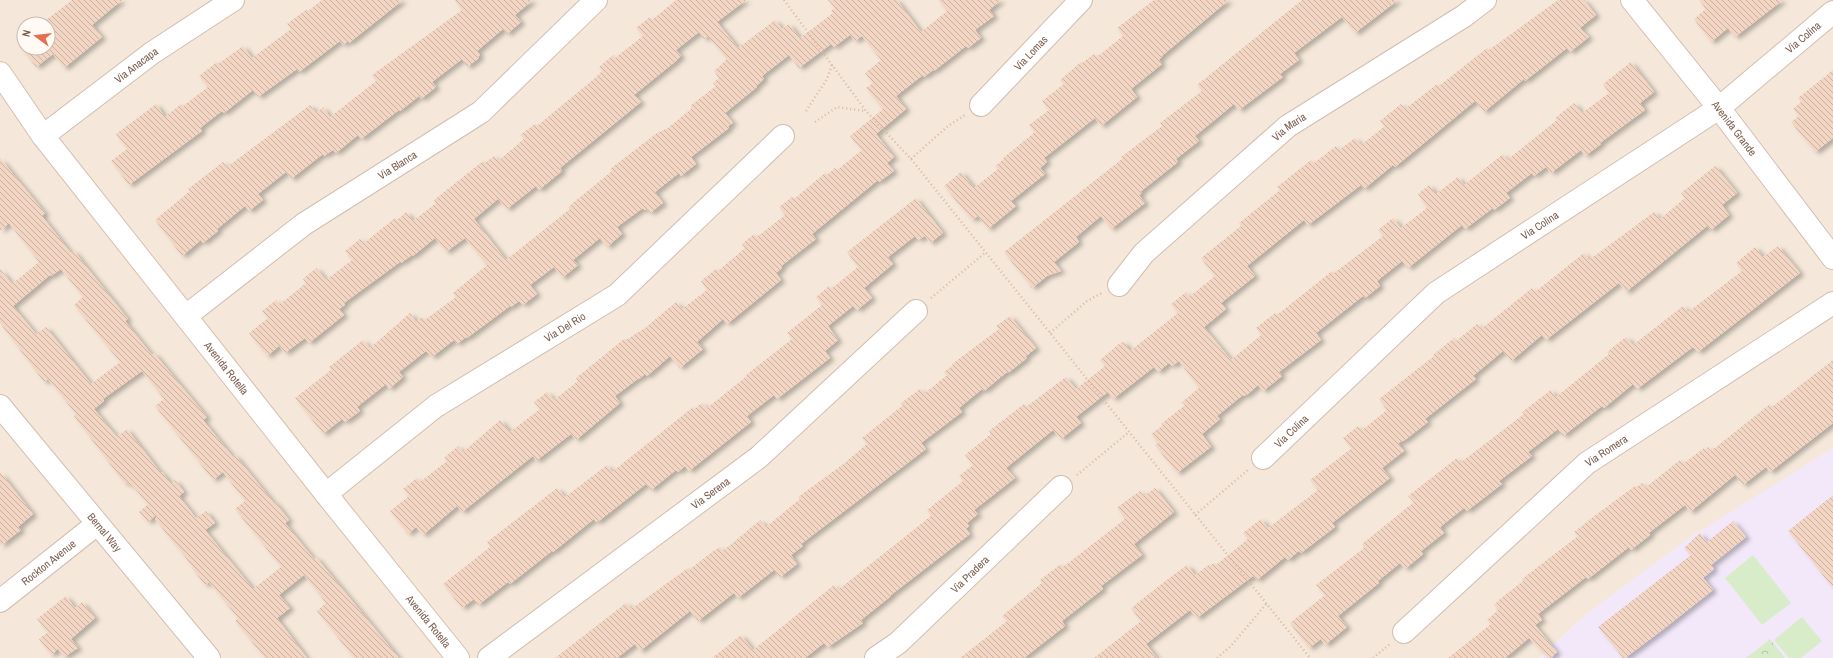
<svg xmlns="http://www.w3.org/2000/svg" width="1833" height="658" font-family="'Archivo Narrow',sans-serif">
	<defs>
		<pattern id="park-crowns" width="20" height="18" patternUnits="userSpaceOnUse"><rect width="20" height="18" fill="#d8ecc9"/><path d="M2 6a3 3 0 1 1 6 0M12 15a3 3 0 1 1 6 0" fill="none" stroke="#b4c2a5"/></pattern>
		<pattern id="building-back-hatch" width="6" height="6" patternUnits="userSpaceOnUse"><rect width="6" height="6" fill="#f3d5c3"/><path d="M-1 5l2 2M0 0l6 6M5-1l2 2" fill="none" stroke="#cab0a1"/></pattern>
		<filter id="shadow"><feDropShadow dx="4.5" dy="2.5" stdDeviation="2" flood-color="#0004"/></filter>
	</defs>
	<rect width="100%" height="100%" fill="#fdf6ec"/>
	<path fill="#f5e8da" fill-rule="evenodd" d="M0,0H1833V448L1589,612L1539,658H0ZM24,24H48V48H24Z"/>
	<path fill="#f3e8fa" d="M1833,448V658H1539L1589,612L1689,538Z"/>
	<path fill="url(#park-crowns)" d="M1770,639L1785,658H1746Z"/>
	<g fill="#d8ecc9">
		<path d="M1753,555L1791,603L1762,625L1725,578Z"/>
		<path d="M1802,617L1822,641L1801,658H1789L1774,640Z"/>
	</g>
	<g fill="url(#building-back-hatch)" fill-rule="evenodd" filter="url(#shadow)">
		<path d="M72,0H122L92,25L102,37L64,68L53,54L36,67L17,42L24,37V48H48V24H41Z"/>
		<path d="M322,0H403L349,43L348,41L343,45L340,41L299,72L297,69L258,97L253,90L224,113L222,111L200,128L202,131L129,185L111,161L127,149L116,134L156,104L165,117L181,104L183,106L208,87L199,76L217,62L218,64L243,46L252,58L291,29L287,24L307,9L308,11Z"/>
		<path d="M454,0H533L515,15L521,22L507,34L503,29L477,51L480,55L478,57L479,58L467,67L462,59L432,82L436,87L421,99L419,96L400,111L399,110L361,139L358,135L336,153L333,150L324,156L323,154L291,179L286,172L258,194L263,200L249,211L245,206L217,229L218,231L203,243L201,240L182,256L155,220L190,191L188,189L223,162L227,167L310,105L316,113L323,107L330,117L376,81L372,75L462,10Z"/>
		<path d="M676,0H746L717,22L738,48L775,20L782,29L789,24L800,38L833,13L831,11L835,8L828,0H897L921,32L947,11L938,0H1001L989,10L994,16L975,30L981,38L968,48L966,46L934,71L933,70L924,77L923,75L896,96L906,109L876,134L894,157L887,163L894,171L879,182L878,180L812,234L816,239L781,266L782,268L776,273L781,280L727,324L723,319L697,342L703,349L680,368L670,356L647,376L645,374L639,379V378L615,396L620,403L576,440L571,434L536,461L533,456L462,512L457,506L423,535L416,527L408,534L390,511L409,496L403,489L417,478L420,482L447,461L444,458L458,446L463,452L500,420L510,432L540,409L534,402L547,392L554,400L578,381L576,378L624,339L626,340L645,328L676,302L682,309L707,290L701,281L716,269L718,271L745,248L742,244L754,234L757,237L785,215L779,207L792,197L794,199L825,173L827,175L835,168L837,170L862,150L850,136L883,109L866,88L873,83L865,73L881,60L862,36L855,41L850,35L834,47L831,44L799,68L789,55L762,76L764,79L756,86L757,87L725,113L733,123L728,126L729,128L691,157L696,164L681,176L679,173L655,192L663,203L650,213L647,209L644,210L643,208L617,227L622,234L607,247L600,238L573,260L578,265L562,278L554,267L530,285L537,294L523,305L519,301L511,307L510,306L467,338L466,337L457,344L454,340L432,357L426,351L399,372L403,377L389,389L386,384L357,407L360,411L345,422L342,419L323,434L295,398L331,370L329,367L363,340L370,348L410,313L416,322L422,317L425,320L456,297L453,293L487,265L465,238L446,252L435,238L413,256L412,255L401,263L400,262L344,303L345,305L339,309L344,315L309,343L305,338L285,353L279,346L267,356L249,333L268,318L262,311L276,300L279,305L306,283L303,279L316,268L326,280L352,260L345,251L360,239L364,243L395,218L397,220L406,212L413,221L436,203L434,200L483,161L485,163L494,156L498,161L524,139L520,135L535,124L537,126L595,78L602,71L599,67L613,55L615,58L643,36L636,28L650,17L652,20ZM699,32L704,39L708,36L727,59L714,71L719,78L713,83L716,86L690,106L692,108L668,128L657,133L610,169L612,171L568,207L570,209L506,260L474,219L498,199L507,209L536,186L539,190L562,171L560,168L641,102L634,95L676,61L681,56L676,50Z"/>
		<path d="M1154,0H1229L1163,55L1159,60L1162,64L1131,89L1137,97L1101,126L1095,118L1044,158L1047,162L1040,168L1045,174L1011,201L1016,206L988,229L978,216L972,220L944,186L961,172L974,188L998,169L995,166L1004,159L1003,158L1035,132L1029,125L1049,110L1042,101L1064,84L1060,80L1081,62L1082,63L1094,54L1097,57L1123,36L1117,28Z"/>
		<path d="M1302,0H1398L1355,33L1342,17L1294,53L1299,60L1280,74L1283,77L1239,110L1234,104L1195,136L1199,141L1176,159L1178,162L1140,192L1142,193L1139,195L1145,203L1111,229L1101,216L1076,237L1079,242L1054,262L1061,271L1047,276L1032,288L1004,252L1122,159L1121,157L1162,126L1160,123L1202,91L1197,85Z"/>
		<path d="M1558,0H1584L1596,15L1580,28L1589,37L1570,52L1567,48L1525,81L1524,79L1484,112L1475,101L1395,167L1393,165L1364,189L1361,185L1308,225L1304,220L1247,266L1255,276L1221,303L1226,309L1204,327L1231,360L1261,335L1256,328L1275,313L1277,315L1332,271L1334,273L1383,236L1378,230L1393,218L1401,228L1427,208L1418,194L1429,185L1436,194L1458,177L1464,185L1503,154L1507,160L1557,120L1555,118L1574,103L1582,113L1609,93L1603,84L1631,62L1654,92L1640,103L1645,110L1600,143L1601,144L1585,156L1581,150L1551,173L1546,167L1534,176L1532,173L1506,193L1510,198L1494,210L1493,208L1465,229L1462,225L1408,268L1402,261L1377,281L1380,286L1365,298L1363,296L1316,333L1321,340L1279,372L1282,376L1263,391L1258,385L1248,394L1244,396L1243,395L1217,416L1220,419L1202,434L1211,447L1177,473L1155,445L1158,443L1151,434L1163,425L1161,424L1185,405L1182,402L1199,388L1179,361L1172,366L1169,363L1158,372L1154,367L1113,399L1108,392L1076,417L1081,423L1061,439L1053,430L1006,468L1015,478L974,510L978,514L967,523L969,526L966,529L970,534L891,595V596L861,620L863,623L828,647L824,643L805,658H712L741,635L753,650L834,585L838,590L931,516L927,510L963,481L959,476L973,465L965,455L991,434L989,431L1024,404L1026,407L1066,377L1076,389L1105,366L1100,360L1120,343L1124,342L1130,351L1178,313L1171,304L1186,292L1189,297L1215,276L1201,258L1241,226L1239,223L1280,190L1277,187L1311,160L1314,163L1336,146L1339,150L1355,138L1361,145L1385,126L1380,121L1401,104L1405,109L1437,84L1439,86L1487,48L1489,50Z"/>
		<path d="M1699,0H1783L1735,37L1728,28L1711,42L1694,19L1706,9Z"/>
		<path d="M1833,70V138L1815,152L1791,122L1799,116L1793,109L1801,102L1798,98Z"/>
		<path d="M0,158L45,213L42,216L71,253L74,251L128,319L125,321L152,355L154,353L207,417L203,420L233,457L235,455L274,503L275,502L289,520L285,523L314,559L316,557L399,658H354L317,611L326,603L304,575L279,595L290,608L277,618L307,658H265L235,621L238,618L209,582L205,585L192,568L193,567L155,519L157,516L156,515L148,522L139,512L148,504L132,485L131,486L127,482L125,484L74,416L76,414L48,379L44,382L0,323V269L12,284L39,262L9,223L0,231ZM61,269L83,297L74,305L120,362L91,384L46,327L36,334L13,306L50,275L51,276ZM142,371L164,399L155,406L213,480L223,472L235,488L245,501L235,509L281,567L253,589L205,530L215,523L206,511L196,518L179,496L184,492L175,480L171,484L162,472L161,473L127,429L117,437L94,409L104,401L103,399Z"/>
		<path d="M1715,166L1737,193L1722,205L1729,215L1711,230L1707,226L1626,292L1619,283L1546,340L1542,335L1511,361L1503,351L1473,376L1476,379L1425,419L1428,422L1405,440L1398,443L1404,451L1382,468L1390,478L1332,523L1335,527L1301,553L1299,551L1288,560L1285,557L1257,580L1253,576L1197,618L1190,610L1146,644L1157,658H1094L1141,621L1131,608L1164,582L1187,565L1195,575L1210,564L1211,565L1214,563L1216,565L1248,539L1243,533L1261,519L1268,528L1318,490L1310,480L1352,448L1343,438L1358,426L1361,431L1387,410L1379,399L1434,356L1433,355L1454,338L1456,341L1477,324L1481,329L1532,288L1535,292L1584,253L1589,260L1654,212L1660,219L1685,198L1681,193Z"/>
		<path d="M916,198L943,233L930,243L925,236L918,240L915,236L888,257L893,264L864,288L872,298L857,310L853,306L828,326L838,340L825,351L830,358L777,399L774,395L747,416L751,422L689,471L685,466L678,472L676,470L651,490L646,484L599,521L596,522L594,519L553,552L552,551L510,584L508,582L478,605L474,599L462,608L443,584L490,547L487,542L557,488L565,497L607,465L612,472L693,407L694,409L702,403L707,408L747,376L746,375L792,339L787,333L822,305L816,297L829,286L831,289L858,267L847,252Z"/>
		<path d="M1778,246L1800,273L1698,352L1693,347L1637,389L1633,384L1604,408L1602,406L1563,436L1558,429L1528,452L1532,456L1499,481L1502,484L1467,511L1464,508L1440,527L1444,533L1421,551L1423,554L1405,569L1400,563L1378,581L1379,583L1338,616L1347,627L1325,645L1321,639L1309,648L1290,623L1325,595L1316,585L1364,548L1362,544L1414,502L1408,496L1457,458L1460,463L1524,414L1522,412L1551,390L1556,397L1609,354L1607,352L1626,337L1633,345L1683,306L1688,312L1742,271L1736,263L1755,247L1763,257Z"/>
		<path d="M1010,316L1036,348L1025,357L1027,358L1008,373L1007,372L984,391L982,389L959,408L962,412L921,443L926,449L801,544L803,546L791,555L797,564L787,572L780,577L774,570L738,598L734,593L698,621L690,611L640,651L635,644L617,658H555L626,603L631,609L688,568L689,570L712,552L720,547L723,551L760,520L766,527L795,503L800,499L798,497L842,465L867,444L862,438L903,405L901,403L920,389L924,394L947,375L944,372L953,365L952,364L999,329L996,326Z"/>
		<path d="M1833,360V423L1770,472L1766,467L1743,485L1735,475L1690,512L1685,505L1650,532V535L1631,550L1629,547L1588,579L1586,577L1538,614L1542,620L1535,625L1557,652L1551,658H1548L1529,638L1505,658H1448L1491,624L1487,620L1498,610L1494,605L1500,599L1523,581L1522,579L1578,536L1574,532L1593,517L1635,486L1637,487L1642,483L1645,488L1680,460L1683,464L1704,448L1705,450L1708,447L1711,451L1770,404L1772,407Z"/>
		<path d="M0,472L33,514L18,527L21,530L0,546Z"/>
		<path d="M1155,488L1174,512L1134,544L1142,555L1101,586L1103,589L1062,621L1065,626L1024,658H960L1007,621L1002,616L1042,583L1040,580L1061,564L1063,567L1125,519L1117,508L1119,506L1140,491L1144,496Z"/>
		<path d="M1833,495V588L1788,531Z"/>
		<path d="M1733,521L1746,537L1711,565L1714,569L1703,578L1713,590L1661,631L1625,658H1623L1598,627L1691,555L1684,548L1700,533L1707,542Z"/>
		<path d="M66,596L75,608L82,602L95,618L71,639L78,648L64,657L58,649L51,655L39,639L48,632L37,619Z"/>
	</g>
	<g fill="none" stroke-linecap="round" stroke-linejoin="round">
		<g stroke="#d1beb0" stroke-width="24">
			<g id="street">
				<path id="s1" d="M1632,0L1719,108L1833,258"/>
				<path id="s2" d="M981,105L1081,0"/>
				<path id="s3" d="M43,136L152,53L233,0"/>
				<path id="s4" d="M1119,285L1144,253L1288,126L1464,16L1485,0"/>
				<path id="s5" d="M186,316L304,224L481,112L596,0"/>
				<path id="s6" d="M0,406L209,658"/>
				<path id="s7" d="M1263,458L1436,293L1719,108L1833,12"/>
				<path id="s8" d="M326,494L436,406L617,295L783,136"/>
				<path id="s9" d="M0,601L97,524"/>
				<path id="s10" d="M1404,632L1587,463L1833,303"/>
				<path id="s11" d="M489,658L759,457L916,311"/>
				<path id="s12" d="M876,658L898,643L1061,487"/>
			</g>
		</g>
		<g stroke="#d6c0b0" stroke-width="24">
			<g id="secondary">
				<path id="s13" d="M0,73L43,136L326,494L458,658"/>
			</g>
		</g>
		<g stroke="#d9b8a5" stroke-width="2.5" stroke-dasharray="1 3" stroke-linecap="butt">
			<path d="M784,0L866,111L911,159L1310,658"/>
			<path d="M806,111L827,79L832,65"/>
			<path d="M815,122L837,107L865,111"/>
			<path d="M911,159L948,126L965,115"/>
			<path d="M931,298L986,252"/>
			<path d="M1050,333L1087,301L1102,293"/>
			<path d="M1077,475L1129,432"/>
			<path d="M1195,515L1248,470"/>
			<path d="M1217,658L1231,646L1267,603"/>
			<path d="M1373,658L1390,644"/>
		</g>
		<use href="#street" stroke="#fff" stroke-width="22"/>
		<use href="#secondary" stroke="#fff" stroke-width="22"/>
	</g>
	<g text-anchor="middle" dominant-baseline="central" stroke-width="3" stroke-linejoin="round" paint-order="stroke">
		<g font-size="11" fill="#7a5c4d" stroke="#fffaf3">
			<text stroke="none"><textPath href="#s7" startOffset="687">Via Colina</textPath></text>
			<text stroke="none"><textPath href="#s2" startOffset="72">Via Lomas</textPath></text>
			<text stroke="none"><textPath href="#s3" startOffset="117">Via Anacapa</textPath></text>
			<text stroke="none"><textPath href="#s4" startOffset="233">Via Maria</textPath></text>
			<text stroke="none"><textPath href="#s1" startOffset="164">Avenida Grande</textPath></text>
			<text stroke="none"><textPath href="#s5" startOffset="260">Via Blanca</textPath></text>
			<text stroke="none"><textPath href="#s7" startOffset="363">Via Colina</textPath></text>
			<text stroke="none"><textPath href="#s8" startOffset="292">Via Del Rio</textPath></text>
			<text stroke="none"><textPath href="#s13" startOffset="372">Avenida Rotella</textPath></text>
			<text stroke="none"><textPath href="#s7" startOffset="39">Via Colina</textPath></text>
			<text stroke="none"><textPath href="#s10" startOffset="272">Via Romera</textPath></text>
			<text stroke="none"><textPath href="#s11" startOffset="276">Via Serena</textPath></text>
			<text stroke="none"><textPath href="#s6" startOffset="164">Bernal Way</textPath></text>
			<text stroke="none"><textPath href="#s9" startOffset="62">Rockton Avenue</textPath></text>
			<text stroke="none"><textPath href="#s12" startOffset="126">Via Pradera</textPath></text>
			<text stroke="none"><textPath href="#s13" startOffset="696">Avenida Rotella</textPath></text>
		</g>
	</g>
	<g transform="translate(36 36) rotate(285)"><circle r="19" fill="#fffaf3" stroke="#cabbb1"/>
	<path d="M0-3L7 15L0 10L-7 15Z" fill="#e76f51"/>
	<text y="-6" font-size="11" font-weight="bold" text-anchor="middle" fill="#7a5c4d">N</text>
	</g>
</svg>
